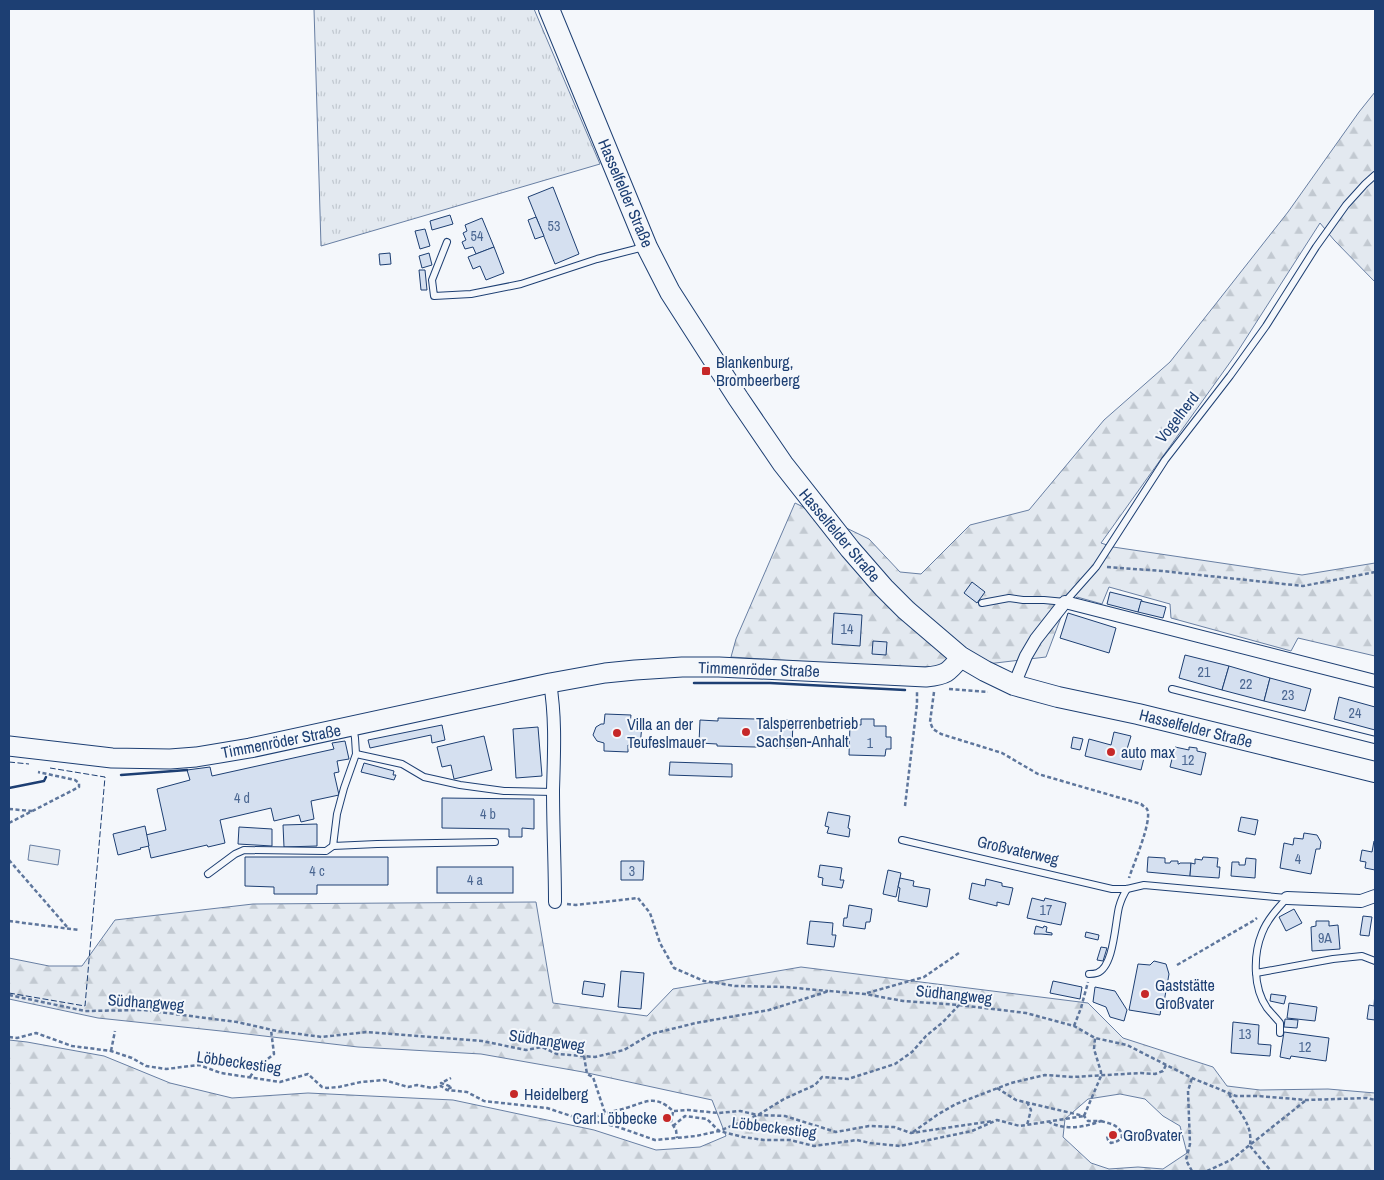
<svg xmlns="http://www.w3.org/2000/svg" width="1384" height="1180" font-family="'Archivo Narrow',sans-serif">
	<defs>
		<pattern id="grass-tufts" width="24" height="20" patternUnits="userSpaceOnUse" patternTransform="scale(1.25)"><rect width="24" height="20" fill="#e3e9f0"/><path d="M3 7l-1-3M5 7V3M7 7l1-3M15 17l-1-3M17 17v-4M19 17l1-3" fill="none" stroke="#c2c9d1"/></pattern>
		<pattern id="forest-firs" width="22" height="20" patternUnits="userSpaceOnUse" patternTransform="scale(1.25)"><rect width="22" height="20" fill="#e3e9f0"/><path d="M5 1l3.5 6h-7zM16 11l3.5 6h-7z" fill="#c2c9d1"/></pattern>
	</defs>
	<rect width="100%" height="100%" fill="#f4f7fb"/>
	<path fill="url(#grass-tufts)" stroke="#687fa3" d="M314,9H534L600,164L321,246Z"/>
	<g fill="url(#forest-firs)" stroke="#687fa3" fill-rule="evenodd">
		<path d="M1375,92V282L1334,240L1320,223L1236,354L1101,543L1113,547L1302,575L1375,563V656L1298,638L1291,651L1171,618L1170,604L1109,587L1102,604L1077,597L1063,612L1046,657L987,664L903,668L731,657L736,639L795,503L869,539L900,572L921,574L970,525L1029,510L1104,420L1170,362L1288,212L1359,112Z"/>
		<path d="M536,902L553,1003L647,1016L673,989L801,967L1088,1003L1123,1038L1213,1067L1227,1086L1260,1090L1328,1089L1375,1093V1171H9V1040L27,1042L104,1056L170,1083L232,1098L308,1093L453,1100L594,1130L656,1150L700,1147L726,1136L712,1100L583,1072L481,1054L358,1047L221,1031L98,1018L9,999V958L49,966H82L115,920L253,904ZM1120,1094L1145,1099L1163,1116L1180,1126L1187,1153L1163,1169L1138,1167L1109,1169L1091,1163L1063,1137L1065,1119L1088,1099Z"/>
	</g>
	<path fill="#e3e9f0" stroke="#687fa3" d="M30,845L60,850L58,865L28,860Z"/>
	<g fill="#d5e0f0" stroke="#1d3f73">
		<path d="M553,187L579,254L555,264L528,197Z"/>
		<path d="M450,215L453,224L432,230L430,221Z"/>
		<path d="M536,217L544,236L535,239L528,220Z"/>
		<path d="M482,218L494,247L476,254L473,247L465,249L462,242L466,240L463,233L467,231L465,225Z"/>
		<path d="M425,229L430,246L420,249L415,231Z"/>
		<path d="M494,247L504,273L486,280L480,266L473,269L468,257Z"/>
		<path d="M390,253L391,264L380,265L379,254Z"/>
		<path d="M429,253L432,265L422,268L419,256Z"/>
		<path d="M419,270H425L427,290H421Z"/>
		<path d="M972,582L985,592L977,603L964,593Z"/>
		<path d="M1110,592L1142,600L1138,612L1107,604Z"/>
		<path d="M1141,601L1166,607L1163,618L1138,612Z"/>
		<path d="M834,613L862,615L860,646L832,644Z"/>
		<path d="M1068,613L1116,628L1109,653L1060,638Z"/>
		<path d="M873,641L887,642L886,655L872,654Z"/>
		<path d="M1185,655L1229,666L1222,690L1179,678Z"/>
		<path d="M1229,666L1270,678L1264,701L1222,690Z"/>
		<path d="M1270,678L1311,689L1305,711L1264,701Z"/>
		<path d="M1339,697L1375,707V730L1334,719Z"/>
		<path d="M605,714L631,715L630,724L642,725L640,746L628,745V752L604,751V743L597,741L593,735L596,727L601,724H604Z"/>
		<path d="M718,718L793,720L792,748L717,746V744L699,743L700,720L718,721Z"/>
		<path d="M861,719H874V726H886V737H891V749H886L885,756L849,755L850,724L861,725Z"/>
		<path d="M442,725L445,740L432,743L431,735L370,748L368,740Z"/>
		<path d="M538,727L542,776L516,778L513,729Z"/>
		<path d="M1114,732L1131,736L1127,749L1145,754L1141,770L1085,756L1089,739L1111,745Z"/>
		<path d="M484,736L492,770L454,779L451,765L442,767L437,747Z"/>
		<path d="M1073,737L1083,739L1080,750L1071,748Z"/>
		<path d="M345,741L349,759L337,761L339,772L334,773L339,795L311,801L314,819L301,822L299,815L274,821L271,808L220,820L225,843L208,847L207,845L151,858L146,835L166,830L157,789L190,780L187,770L210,767L212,776L334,749L332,743Z"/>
		<path d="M1175,747L1189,750V747L1197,748V751L1206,753L1201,775L1170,767Z"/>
		<path d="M670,762L732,764V777L669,775Z"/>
		<path d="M364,763L394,771L393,775H396L394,780L361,772Z"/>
		<path d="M442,798L534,799V829L522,828V837H509V829L442,828Z"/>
		<path d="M828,812L850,816L848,828L850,829L849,837L827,833L829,827L825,826Z"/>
		<path d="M1241,817L1258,820L1255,835L1238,831Z"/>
		<path d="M317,824V846L284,847L283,825Z"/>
		<path d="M145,826L149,846L140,848L141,849L118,855L113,834Z"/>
		<path d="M239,827L272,829V846L238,844Z"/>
		<path d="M1304,833L1317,835L1321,842L1320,849H1316L1311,874L1280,868L1284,843L1293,845L1294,838L1303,839Z"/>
		<path d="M1374,841L1375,842V870L1365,868L1366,862L1360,861L1362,850L1372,852Z"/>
		<path d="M245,857H388V885H317V894H274V887L245,886Z"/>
		<path d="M1148,857L1165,858V863H1170L1171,861H1178V864H1179L1180,863H1191L1190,876L1147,872Z"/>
		<path d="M1203,857L1218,858L1217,867H1220L1219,878L1190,876L1191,863L1195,864V859L1202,860Z"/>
		<path d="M1246,858L1256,859L1255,878L1231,876L1232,862H1239V865H1245Z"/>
		<path d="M621,861H644L643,880H621Z"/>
		<path d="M820,865L842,868L840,880H844L842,888L822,885L823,878L818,877Z"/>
		<rect x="437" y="867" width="76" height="26"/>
		<path d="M888,870L901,873L896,897L883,894Z"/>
		<path d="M900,878L914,881L913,886L930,889L927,907L898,901L900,888L898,887Z"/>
		<path d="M986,879L1002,883V886L1013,888L1009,905L997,902V906L969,899L972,883L985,886Z"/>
		<path d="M1032,898L1044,901L1045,898L1066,903L1061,925L1027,918Z"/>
		<path d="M849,905L872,909L870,922H866L865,929L843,926L844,918H847Z"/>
		<path d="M1294,909L1302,923L1286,931L1279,917Z"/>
		<path d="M1363,916L1372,917L1369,936L1360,935Z"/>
		<path d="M810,921L833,923L832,935H836L834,947L807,944Z"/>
		<path d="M1316,921H1329V926L1338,925L1340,949L1312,951L1311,927L1316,926Z"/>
		<path d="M1036,926L1043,928L1044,926L1047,927L1046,932L1052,933V935L1041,934H1034Z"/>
		<path d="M1086,932L1099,935L1098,940L1085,937Z"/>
		<path d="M1101,947L1107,948L1103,961L1097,960Z"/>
		<path d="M1154,961L1166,964L1169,974L1164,1002H1162L1160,1015L1129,1010L1138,964L1150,965Z"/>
		<path d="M621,971L644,973L641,1009L618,1007Z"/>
		<path d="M584,981L605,984L603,997L582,994Z"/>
		<path d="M1053,981L1082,987L1080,999L1050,993Z"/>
		<path d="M1095,987L1115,991L1127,1010L1124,1021L1110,1017L1106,1007L1093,1002Z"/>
		<path d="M1375,992V1020L1367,1019L1369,1005L1374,1006Z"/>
		<path d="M1271,994L1286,996L1284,1004L1270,1001Z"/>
		<path d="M1289,1003L1317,1007L1315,1021L1287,1018Z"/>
		<path d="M1285,1019L1298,1020L1297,1028L1284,1027Z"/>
		<path d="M1233,1022L1259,1025L1258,1044L1271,1045L1270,1056L1231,1053Z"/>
		<path d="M1284,1032L1329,1038L1326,1061L1291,1056L1290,1059L1280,1057Z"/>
	</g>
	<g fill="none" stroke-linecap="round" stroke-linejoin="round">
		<g stroke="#1d3f73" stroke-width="8">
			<g id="lane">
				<path d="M447,242L432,280L434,296L471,294L521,284L597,259L644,247"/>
				<path d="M982,603L1009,598L1023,600H1044L1065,602L1096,567L1165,460L1230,376L1266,326L1316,247L1346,205L1365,184L1375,175"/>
				<path d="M1172,689L1375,740"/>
				<path d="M353,727L355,738L356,754L344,788L337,814L333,846L377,844L495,842"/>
				<path d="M356,754L402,764L424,777L460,785L504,791L553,792"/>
				<path d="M902,840L1112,889H1127L1144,885L1287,898"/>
				<path d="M208,874L235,854L244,850L326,851L333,846"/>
				<path d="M1256,973L1333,959L1362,956L1375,961"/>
				<path d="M1089,974C1091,974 1094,974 1097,973C1114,967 1115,923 1119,907C1121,900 1123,895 1127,889"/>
				<path d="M1280,1033V1023C1276,1018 1271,1013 1267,1008C1253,988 1253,955 1262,933C1267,920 1277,909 1287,898"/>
			</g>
		</g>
		<g stroke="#1d3f73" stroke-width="14">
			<g id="street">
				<path d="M550,683C556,719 554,754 553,790C553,828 555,865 555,902"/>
				<path d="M1014,685L1026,656L1036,639L1065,602L1375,681"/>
				<path d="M1287,898L1361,901L1375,896"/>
			</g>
		</g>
		<g stroke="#1d3f73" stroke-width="21">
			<path id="secondary" d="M9,746L112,758L170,759L196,757L250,748L550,683L605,673L635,670L682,667H719L926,677C946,675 948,673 961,657"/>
		</g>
		<g stroke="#1d3f73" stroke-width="22">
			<path id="primary" d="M549,9L647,247L670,292L738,398L783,464L850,549L884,588L906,610L961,657L985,671L1014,685L1058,697L1138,714L1375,772"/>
		</g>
		<g stroke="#5e769c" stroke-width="2.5" stroke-dasharray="4 2.5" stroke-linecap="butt">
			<path d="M1107,567L1162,571L1303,586L1375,572"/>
			<path d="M949,689L988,692"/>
			<path d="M934,692L930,722L933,729L941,734L1002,753L1038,774L1141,804C1143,806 1145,807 1147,809C1153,820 1133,865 1129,878"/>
			<path d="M905,806L917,704V691"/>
			<path d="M9,809L32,811"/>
			<path d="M9,823L79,787V783L75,780L38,772"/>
			<path d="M9,860L68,928"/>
			<path d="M567,904L576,905L638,898L650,913L660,943L674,968L704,981L735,986L786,987L828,991"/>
			<path d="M9,921L79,930"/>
			<path d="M1177,965L1253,921L1257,918"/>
			<path d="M867,993L924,977L959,953"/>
			<path d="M9,995L85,1011L144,1010L237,1022L277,1031L322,1037L366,1032L482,1041L526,1050L542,1047L557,1054L595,1057L624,1050L651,1034L696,1023L769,1010L829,991L865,994L903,1001L959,1005L1026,1013L1074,1026L1095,1038L1127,1045L1192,1078L1236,1096H1258L1306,1100L1367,1098L1375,1100"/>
			<path d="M1074,1026L1081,1008L1088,982"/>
			<path d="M9,1037L17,1038L36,1033L72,1046L111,1051L132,1058L146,1066L166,1069L199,1065L221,1073L280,1082L308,1074L322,1087L327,1088L339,1087L361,1082L384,1080L408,1087L417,1085L432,1088L441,1086L447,1090L467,1092L484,1101L547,1108L571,1116L618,1127L655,1140L696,1136L719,1131L743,1137L764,1140H790L814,1146L857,1140L870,1143L900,1146L972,1131L997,1120L1020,1126L1084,1116"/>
			<path d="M111,1051L115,1031"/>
			<path d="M584,1056L587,1074L593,1077L605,1113"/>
			<path d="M250,1077L256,1068L274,1054L271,1030"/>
			<path d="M997,1088L1016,1100L1084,1116L1088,1121H1101C1085,1127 1066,1131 1049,1122"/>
			<path d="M448,1089L452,1087L441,1083L451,1078"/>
			<path d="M1229,1094C1238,1112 1253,1123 1250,1145"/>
			<path d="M1027,1102L1031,1110L1027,1125"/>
			<path d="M673,1112L671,1122L676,1130L677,1138"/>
			<path d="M1084,1116L1101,1076V1072L1094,1049L1095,1038"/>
			<path d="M589,1120C595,1117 601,1114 607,1113C613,1111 620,1110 626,1108C646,1102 655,1094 673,1111L688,1110L719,1113L740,1111L758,1115L785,1116L836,1132L869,1126L894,1127L911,1133L993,1121"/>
			<path d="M1101,1121C1111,1124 1121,1125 1122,1137C1119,1141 1116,1142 1111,1143L1108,1140L1107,1136L1113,1135"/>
			<path d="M673,1126L685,1116L707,1119L719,1131L758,1115L784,1099L815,1085L822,1077L848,1079L895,1064L912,1052L926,1036L943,1022L959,1005"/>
			<path d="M913,1132L937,1115L956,1104L1011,1083L1045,1075L1073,1077L1141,1073L1155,1074L1163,1071L1166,1065"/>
			<path d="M1250,1146L1271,1171"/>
			<path d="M1192,1171L1186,1160L1190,1144L1188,1091L1192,1078"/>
			<path d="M1207,1171L1231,1160L1305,1101"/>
		</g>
		<use href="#lane" stroke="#f4f7fb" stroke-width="6"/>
		<use href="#street" stroke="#f4f7fb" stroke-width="12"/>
		<use href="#secondary" stroke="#f4f7fb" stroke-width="19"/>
		<use href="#primary" stroke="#f4f7fb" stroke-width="20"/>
		<g stroke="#1d3f73" stroke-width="1" stroke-dasharray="6 2.5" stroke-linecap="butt">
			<path d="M9,762L29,764"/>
			<path d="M9,993L85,1006L105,777L50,768"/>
		</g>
		<g stroke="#1d3f73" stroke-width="2.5">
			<path d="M694,683H770L905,690"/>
			<path d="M121,775L187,770"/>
			<path d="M9,788L44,781L46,777"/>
		</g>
	</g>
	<g fill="#c62828" stroke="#f4f7fb" stroke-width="2">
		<rect x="701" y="366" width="10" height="10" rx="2.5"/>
		<circle cx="746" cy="732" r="5"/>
		<circle cx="617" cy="733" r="5"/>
		<circle cx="1111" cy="752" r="5"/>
		<circle cx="1145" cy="994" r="5"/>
		<circle cx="514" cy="1094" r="5"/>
		<circle cx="667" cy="1118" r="5"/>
		<circle cx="1113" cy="1135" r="5"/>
	</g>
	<g text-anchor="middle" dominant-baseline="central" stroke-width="4" stroke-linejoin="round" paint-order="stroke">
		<g font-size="14" fill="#4b6792">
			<text x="554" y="226">53</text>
			<text x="477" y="236">54</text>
			<text x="847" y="629">14</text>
			<text x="1204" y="672">21</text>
			<text x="1246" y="684">22</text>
			<text x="1288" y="695">23</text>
			<text x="1355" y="713">24</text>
			<text x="870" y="743">1</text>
			<text x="1188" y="760">12</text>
			<text x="242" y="798">4 d</text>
			<text x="488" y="814">4 b</text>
			<text x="1298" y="859">4</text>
			<text x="317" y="871">4 c</text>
			<text x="632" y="871">3</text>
			<text x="475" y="880">4 a</text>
			<text x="1046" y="910">17</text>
			<text x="1325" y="938">9A</text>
			<text x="1245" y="1034">13</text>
			<text x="1305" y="1047">12</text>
		</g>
		<g font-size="16" fill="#1d3f73" stroke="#f4f7fb">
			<text transform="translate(626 193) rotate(67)">Hasselfelder Straße</text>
			<text transform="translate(1177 417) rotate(-52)">Vogelherd</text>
			<text transform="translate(840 535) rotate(50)">Hasselfelder Straße</text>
			<text transform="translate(759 669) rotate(2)">Timmenröder Straße</text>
			<text transform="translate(1196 728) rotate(14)">Hasselfelder Straße</text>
			<text transform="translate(281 741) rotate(-11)">Timmenröder Straße</text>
			<text transform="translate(1018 850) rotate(13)">Großvaterweg</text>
			<text transform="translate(954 994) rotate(6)">Südhangweg</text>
			<text transform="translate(146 1002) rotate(4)">Südhangweg</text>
			<text transform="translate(547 1040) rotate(8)">Südhangweg</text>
			<text transform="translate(239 1062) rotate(8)">Löbbeckestieg</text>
			<text transform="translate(774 1127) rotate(7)">Löbbeckestieg</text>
		</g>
		<g font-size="16" fill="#1d3f73" stroke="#f4f7fb" text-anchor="start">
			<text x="716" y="362">Blankenburg,<tspan x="716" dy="18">Brombeerberg</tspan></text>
			<text x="756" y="723">Talsperrenbetrieb<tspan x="756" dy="18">Sachsen-Anhalt</tspan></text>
			<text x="627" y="724">Villa an der<tspan x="627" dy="18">Teufeslmauer</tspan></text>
			<text x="1121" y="752">auto max</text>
			<text x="1155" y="985">Gaststätte<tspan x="1155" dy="18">Großvater</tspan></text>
			<text x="524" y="1094">Heidelberg</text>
			<text x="657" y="1118" text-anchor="end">Carl Löbbecke</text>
			<text x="1123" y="1135">Großvater</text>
		</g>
	</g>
	<rect width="1384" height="1180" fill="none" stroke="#1d3f73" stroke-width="20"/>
</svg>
